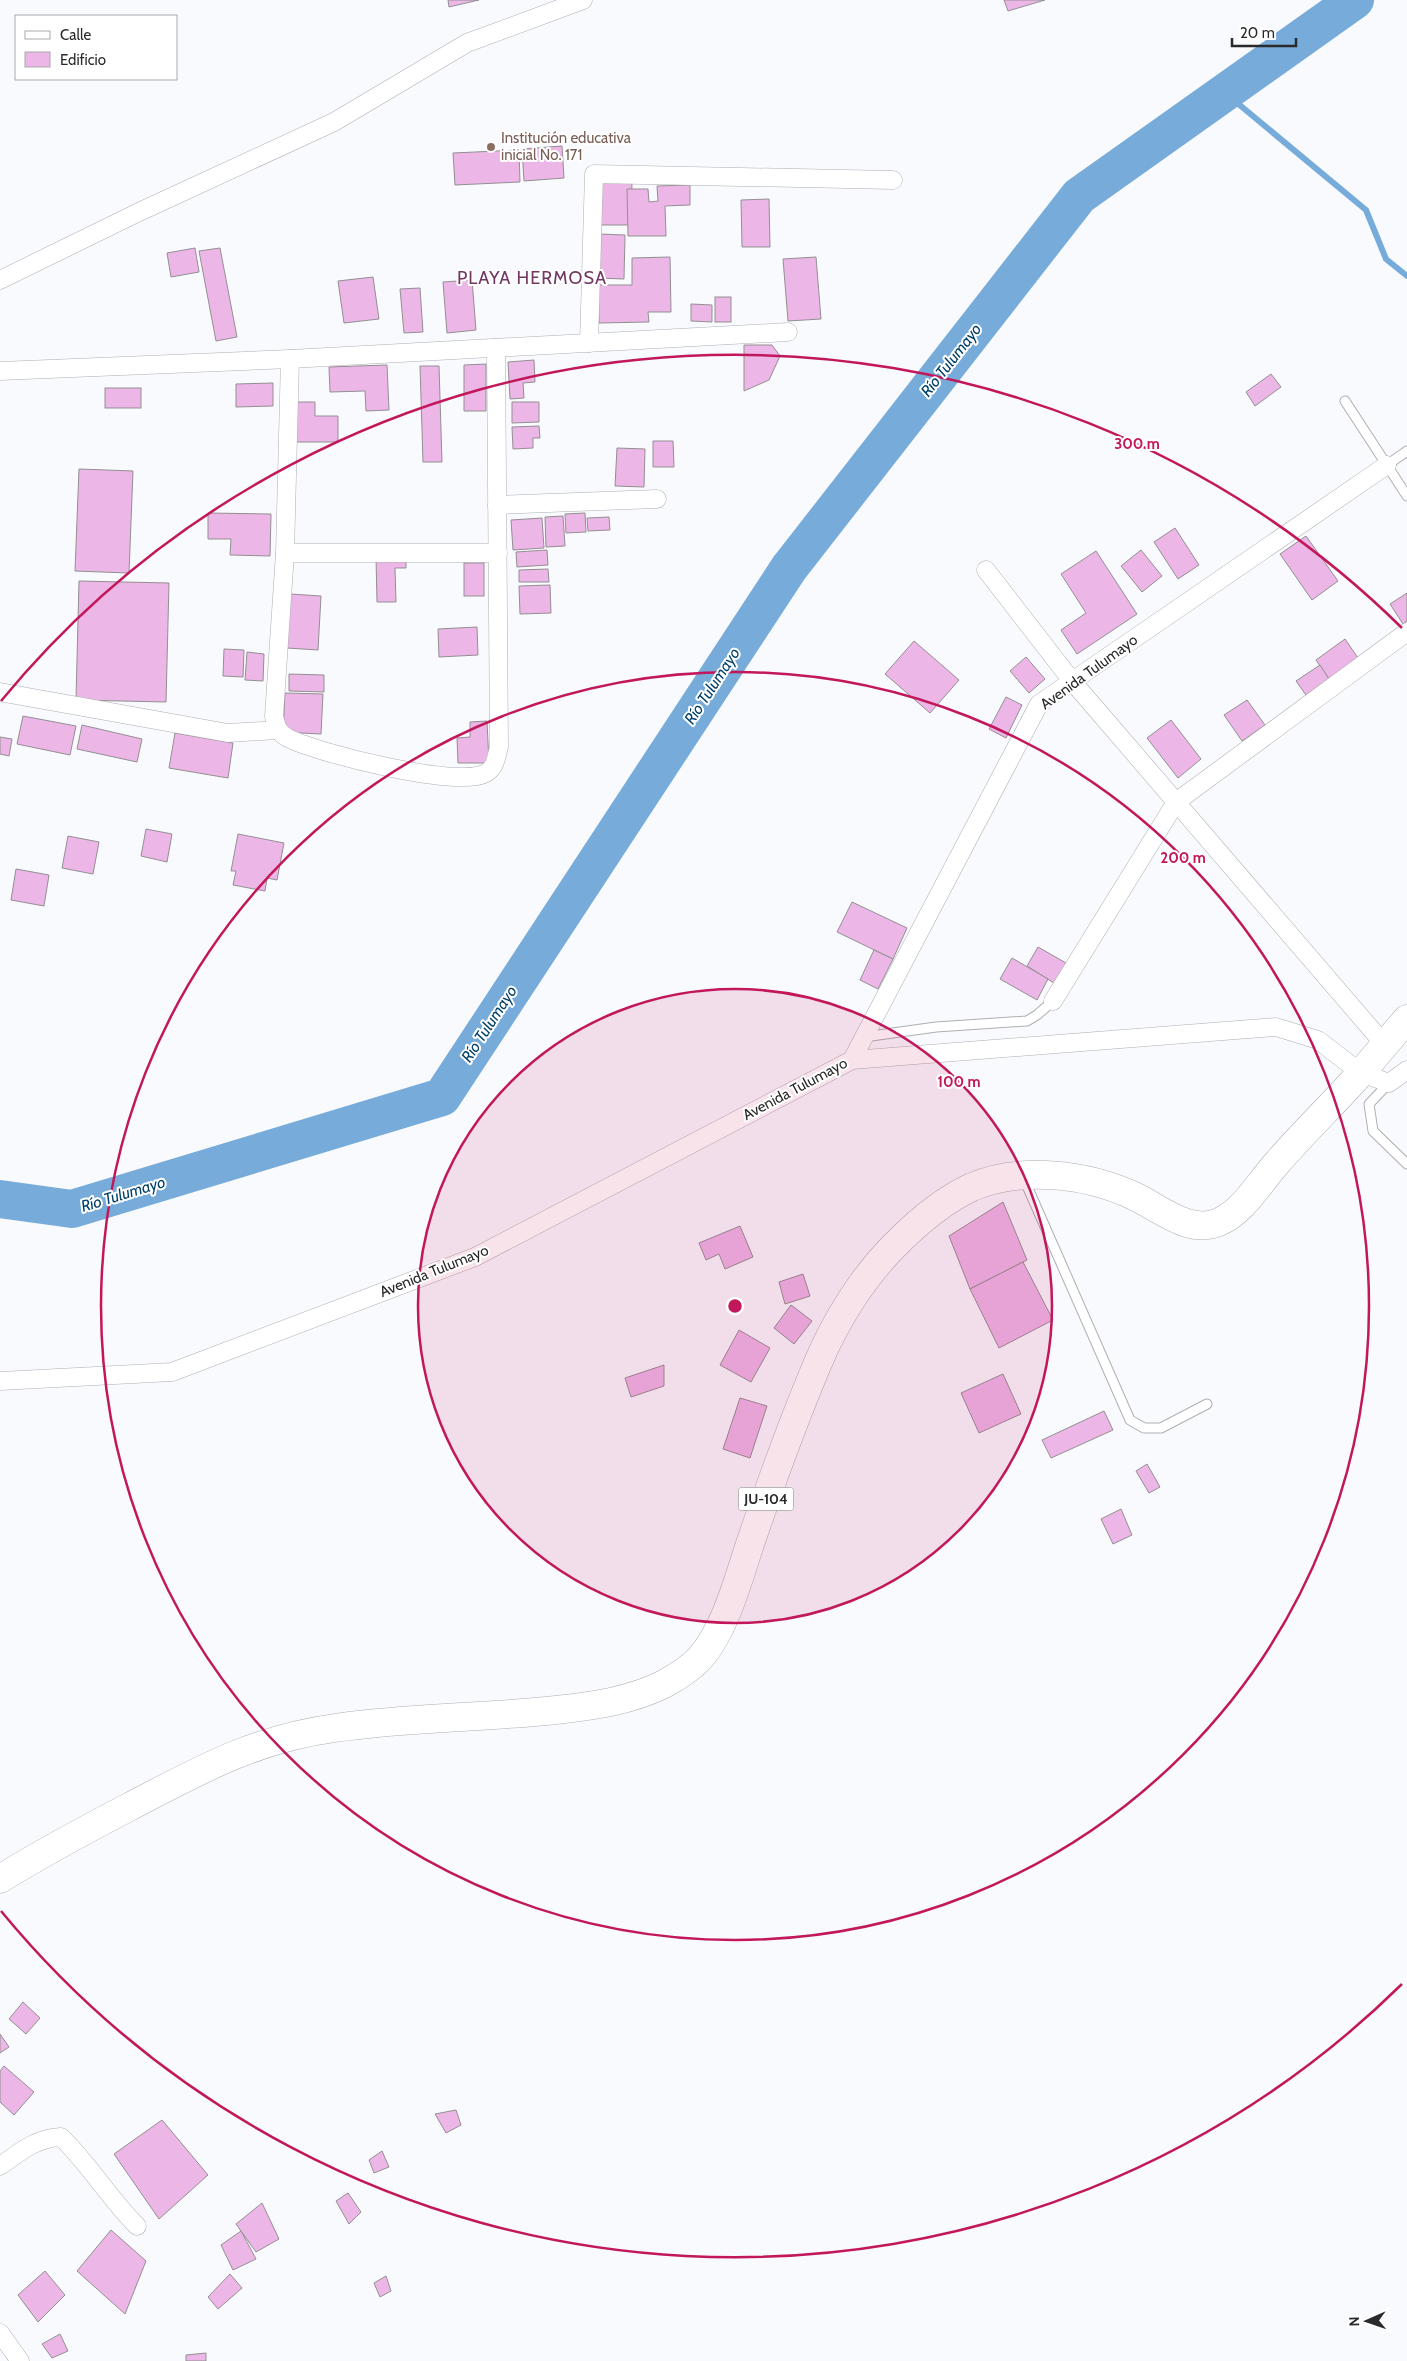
<svg xmlns="http://www.w3.org/2000/svg" width="1407" height="2361" font-family="Cabin,sans-serif">
	<rect width="100%" height="100%" fill="#f9fafe"/>
	<g fill="none" stroke-linecap="round" stroke-linejoin="round">
		<path stroke="#77acda" stroke-width="6" d="M1224,92L1366,210L1386,259L1407,276"/>
		<path stroke="#77acda" stroke-width="38" d="M0,1199L72,1209L442,1097L789,568L1079,196L1355,0"/>
	</g>
	<g fill="#ecb7e7" stroke="#938f92">
		<path d="M448,0H479L449,7Z"/>
		<path d="M1004,0H1045L1008,11Z"/>
		<path d="M562,146L564,178L524,181L522,149Z"/>
		<path d="M519,150L520,182L455,185L453,153Z"/>
		<path d="M598,182L632,183L631,225H598Z"/>
		<path d="M690,185V205L665,206L666,236H628L627,189H648L649,202L658,201L657,186Z"/>
		<path d="M769,199L770,247H742L741,200Z"/>
		<path d="M599,234L625,235L624,279L598,278Z"/>
		<path d="M195,248L199,272L171,277L167,253Z"/>
		<path d="M220,248L237,337L216,341L199,251Z"/>
		<path d="M670,257L671,312H648L649,322L599,323L598,285H632V258Z"/>
		<path d="M816,257L821,319L788,321L783,259Z"/>
		<path d="M373,277L379,319L344,323L338,281Z"/>
		<path d="M472,280L476,330L447,333L443,282Z"/>
		<path d="M420,288L423,332L404,333L400,289Z"/>
		<rect x="715" y="297" width="16" height="25"/>
		<path d="M691,304L712,305V322L691,321Z"/>
		<path d="M744,345H772L780,356L769,380L744,391Z"/>
		<path d="M534,360L535,382L523,383L524,398L510,399L508,362Z"/>
		<path d="M486,364V411H464V365Z"/>
		<path d="M387,365L389,410L366,411L365,391L330,392L329,367Z"/>
		<path d="M420,366H439L442,462H423Z"/>
		<path d="M1271,374L1281,387L1255,406L1246,392Z"/>
		<path d="M273,383V406L236,407V384Z"/>
		<rect x="105" y="388" width="36" height="20"/>
		<path d="M294,402H315V416H338V442H294Z"/>
		<path d="M512,402H539V422L512,423Z"/>
		<path d="M539,426L540,438H533V448L513,449L512,427Z"/>
		<path d="M653,441H673L674,467H653Z"/>
		<path d="M617,448L645,449L644,487L615,486Z"/>
		<path d="M79,469L133,471L129,573L75,571Z"/>
		<path d="M208,513L271,514L270,556L230,555L231,539H208Z"/>
		<path d="M585,513L586,532L566,533L565,514Z"/>
		<path d="M563,516L565,546L546,547L545,517Z"/>
		<path d="M609,517L610,530L588,531L587,518Z"/>
		<path d="M542,518L544,548L513,550L511,520Z"/>
		<path d="M1175,528L1199,565L1178,579L1154,542Z"/>
		<path d="M1306,536L1338,581L1312,600L1280,554Z"/>
		<path d="M547,550L548,565L517,567L516,552Z"/>
		<path d="M1141,550L1162,576L1142,592L1121,566Z"/>
		<path d="M1096,551L1137,614L1077,654L1061,630L1086,613L1061,574Z"/>
		<path d="M406,556V568H395L396,602H377L376,557Z"/>
		<rect x="464" y="563" width="20" height="33"/>
		<path d="M548,569L549,582H519V570Z"/>
		<path d="M79,581L169,583L166,702L76,700Z"/>
		<path d="M550,585L551,613L520,614L519,586Z"/>
		<path d="M1407,593V621L1403,624L1390,604Z"/>
		<path d="M290,594L321,596L318,650L287,648Z"/>
		<path d="M477,627L478,655L439,657L438,629Z"/>
		<path d="M1345,639L1358,658L1329,679L1316,660Z"/>
		<path d="M914,641L959,680L930,713L885,674Z"/>
		<path d="M224,649L244,650L243,677L223,676Z"/>
		<path d="M247,652L264,654L263,681L245,680Z"/>
		<path d="M1026,657L1045,679L1029,693L1010,671Z"/>
		<path d="M1320,665L1329,679L1306,695L1296,681Z"/>
		<path d="M289,674L324,675V692L289,691Z"/>
		<path d="M285,693L323,694L321,734L283,732Z"/>
		<path d="M1006,697L1022,705L1006,738L989,729Z"/>
		<path d="M1247,700L1265,725L1242,741L1224,715Z"/>
		<path d="M23,716L76,726L70,755L17,744Z"/>
		<path d="M1171,720L1201,759L1178,778L1147,738Z"/>
		<path d="M487,721L489,763H458L457,738L470,737V722Z"/>
		<path d="M82,725L142,739L137,762L77,749Z"/>
		<path d="M175,733L233,743L228,778L169,768Z"/>
		<path d="M0,737L12,739L9,756L0,754Z"/>
		<path d="M146,829L172,834L167,862L141,856Z"/>
		<path d="M238,834L284,843L277,880L267,878L265,891L233,885L236,871H231Z"/>
		<path d="M68,836L99,842L93,874L62,868Z"/>
		<path d="M16,869L49,875L44,906L11,900Z"/>
		<path d="M852,902L907,928L893,959L837,932Z"/>
		<path d="M1038,947L1066,963L1054,983L1027,966Z"/>
		<path d="M874,950L893,959L878,989L860,980Z"/>
		<path d="M1012,958L1048,979L1037,1000L1000,979Z"/>
		<path d="M1003,1202L1027,1260L970,1289L949,1236Z"/>
		<path d="M740,1226L753,1257L725,1269L719,1254L706,1260L699,1243Z"/>
		<path d="M1023,1262L1053,1320L999,1348L970,1289Z"/>
		<path d="M803,1274L810,1296L785,1304L779,1282Z"/>
		<path d="M791,1305L812,1321L794,1344L774,1328Z"/>
		<path d="M739,1330L770,1348L751,1382L720,1365Z"/>
		<path d="M664,1365V1386L631,1397L625,1378Z"/>
		<path d="M1003,1374L1021,1414L979,1433L961,1393Z"/>
		<path d="M740,1398L767,1406L750,1458L723,1449Z"/>
		<path d="M1104,1411L1113,1430L1051,1458L1042,1440Z"/>
		<path d="M1147,1464L1160,1487L1149,1493L1136,1471Z"/>
		<path d="M1121,1509L1132,1535L1113,1544L1101,1519Z"/>
		<path d="M23,2002L40,2018L26,2034L9,2019Z"/>
		<path d="M0,2034L9,2047L0,2053Z"/>
		<path d="M4,2066L34,2092L14,2115L0,2102V2071Z"/>
		<path d="M456,2110L461,2125L446,2133L435,2114Z"/>
		<path d="M162,2120L208,2175L159,2219L114,2154Z"/>
		<path d="M382,2151L389,2167L374,2173L369,2160Z"/>
		<path d="M348,2193L361,2212L349,2224L336,2201Z"/>
		<path d="M262,2203L279,2239L256,2252L236,2224Z"/>
		<path d="M111,2230L146,2261L125,2314L77,2271Z"/>
		<path d="M241,2231L256,2259L233,2270L221,2245Z"/>
		<path d="M45,2271L65,2295L38,2322L18,2295Z"/>
		<path d="M230,2274L242,2288L218,2309L208,2297Z"/>
		<path d="M386,2276L391,2291L380,2297L374,2283Z"/>
		<path d="M60,2334L68,2351L52,2358L42,2344Z"/>
		<path d="M206,2353V2361H186V2355Z"/>
	</g>
	<g fill="none" stroke-linecap="round" stroke-linejoin="round">
		<g stroke="#aeafb3" stroke-width="11">
			<g id="service">
				<path d="M1345,401L1407,496"/>
				<path d="M1387,465L1407,451"/>
				<path d="M864,1037L936,1027L1027,1021L1037,1015L1053,1001"/>
				<path d="M1389,1083L1369,1104L1373,1131L1407,1164"/>
				<path d="M1024,1179L1130,1420L1144,1428H1161L1207,1404"/>
			</g>
		</g>
		<g stroke="#aeafb3" stroke-width="19">
			<g id="minor">
				<path d="M0,280L139,212L334,122L467,43L583,0"/>
				<path d="M589,343L594,174L893,180"/>
				<path d="M290,359L285,553L274,716C276,726 278,733 288,738C317,753 459,789 486,773C496,767 496,757 499,747L496,348"/>
				<path d="M0,371L290,359L788,332"/>
				<path d="M497,505L657,499"/>
				<path d="M285,553H498"/>
				<path d="M986,570L1072,681L1384,1044"/>
				<path d="M0,692L228,733L277,730"/>
				<path d="M1053,1001L1176,802L1407,632"/>
				<path d="M852,1060L1276,1027L1318,1040L1361,1073L1389,1083L1407,1070"/>
				<path d="M0,1381L172,1372L475,1257L852,1060L1039,704L1387,465"/>
				<path d="M0,2166C20,2152 36,2138 61,2137C89,2164 109,2198 137,2226"/>
				<path d="M0,2333L20,2361"/>
			</g>
		</g>
		<g stroke="#aeafb3" stroke-width="29">
			<path id="primary" d="M0,1879C42,1853 85,1830 129,1807C200,1770 254,1739 335,1728C408,1717 483,1718 556,1710C593,1706 630,1701 664,1684C677,1677 691,1668 701,1657C727,1626 739,1576 752,1538C772,1480 793,1422 817,1365C835,1321 864,1275 898,1242C920,1220 944,1200 972,1187C1022,1166 1087,1174 1134,1196C1160,1208 1189,1235 1219,1222C1244,1211 1259,1183 1277,1163C1303,1133 1332,1105 1359,1075C1375,1057 1391,1037 1407,1019"/>
		</g>
		<use href="#service" stroke="#fff" stroke-width="9"/>
		<use href="#minor" stroke="#fff" stroke-width="18"/>
		<use href="#primary" stroke="#fff" stroke-width="28"/>
	</g>
	<circle cx="735" cy="1306" r="317" fill="#c2185b" fill-opacity=".12"/>
	<g fill="none" stroke="#c2185b" stroke-width="2.5">
		<circle cx="735" cy="1306" r="317"/>
		<circle cx="735" cy="1306" r="634"/>
		<path d="M1402 1984A951 951 0 0 1 1 1911M1 701A951 951 0 0 1 1402 628"/>
	</g>
	<circle fill="#8d6e63" stroke="#fff" stroke-width="2" cx="491" cy="147" r="5"/>
	<g text-anchor="middle" dominant-baseline="central" stroke-width="4" stroke-linejoin="round" paint-order="stroke">
		<rect fill="#fff" stroke="#6a6a6b" stroke-width="1" x="738.5" y="1487.5" width="55" height="23" rx="4"/>
		<g font-size="14" font-weight="bold" fill="#2a2a2c">
			<text x="766" y="1499">JU-104</text>
		</g>
		<g font-size="15" fill="#785e54" stroke="#fff" text-anchor="start">
			<text x="501" y="138">Institución educativa<tspan x="501" dy="17">inicial No. 171</tspan></text>
		</g>
		<g font-size="15" fill="#2a2a2c" stroke="#fff">
			<text transform="translate(1089 672) rotate(-36)">Avenida Tulumayo</text>
			<text transform="translate(795 1089) rotate(-28)">Avenida Tulumayo</text>
			<text transform="translate(434 1271) rotate(-22)">Avenida Tulumayo</text>
		</g>
		<g font-size="16" font-style="italic" fill="#00406b" stroke="#fff">
			<text transform="translate(951 360) rotate(-52)">Río Tulumayo</text>
			<text transform="translate(712 686) rotate(-57)">Río Tulumayo</text>
			<text transform="translate(489 1024) rotate(-57)">Río Tulumayo</text>
			<text transform="translate(123 1194) rotate(-17)">Río Tulumayo</text>
		</g>
		<g font-size="18" letter-spacing="1" fill="#723863" stroke="#fff">
			<text x="532" y="278">PLAYA HERMOSA</text>
		</g>
	</g>
	<circle cx="735" cy="1306" r="8" fill="#c2185b" stroke="#fff" stroke-width="2.5"/>
	<g font-size="15" text-anchor="middle" font-weight="bold" fill="#c2185b" stroke="#fff" stroke-width="4" stroke-linejoin="round" paint-order="stroke">
		<text x="1137" y="449">300 m</text>
		<text x="1183" y="863">200 m</text>
		<text x="959" y="1087">100 m</text>
	</g>
	<rect x="15" y="15" width="162" height="65" fill="#ffffff" stroke="#aaaaab"/>
	<rect x="25" y="31" width="25" height="8" fill="#ffffff" stroke="#aaaaab"/>
	<text x="60" y="40" font-size="15" fill="#2a2a2c">Calle</text>
	<rect x="25" y="52" width="25" height="15" fill="#ecb7e7" stroke="#aaaaab"/>
	<text x="60" y="65" font-size="15" fill="#2a2a2c">Edificio</text>
	<g transform="translate(1367 2321) rotate(268)" stroke="#ffffff" stroke-width="4" paint-order="stroke">
	<path d="M0-4L9 19L0 12L-9 19Z" fill="#2a2a2c"/>
	<text y="-8" font-size="14" font-weight="bold" text-anchor="middle" fill="#2a2a2c">N</text>
	</g>
	<path d="M1232 38v8h64v-8" fill="none" stroke="#2a2a2c" stroke-width="2.5"/>
	<text x="1240" y="38" font-size="15" fill="#2a2a2c" stroke="#ffffff" stroke-width="4" paint-order="stroke">20 m</text>
</svg>
